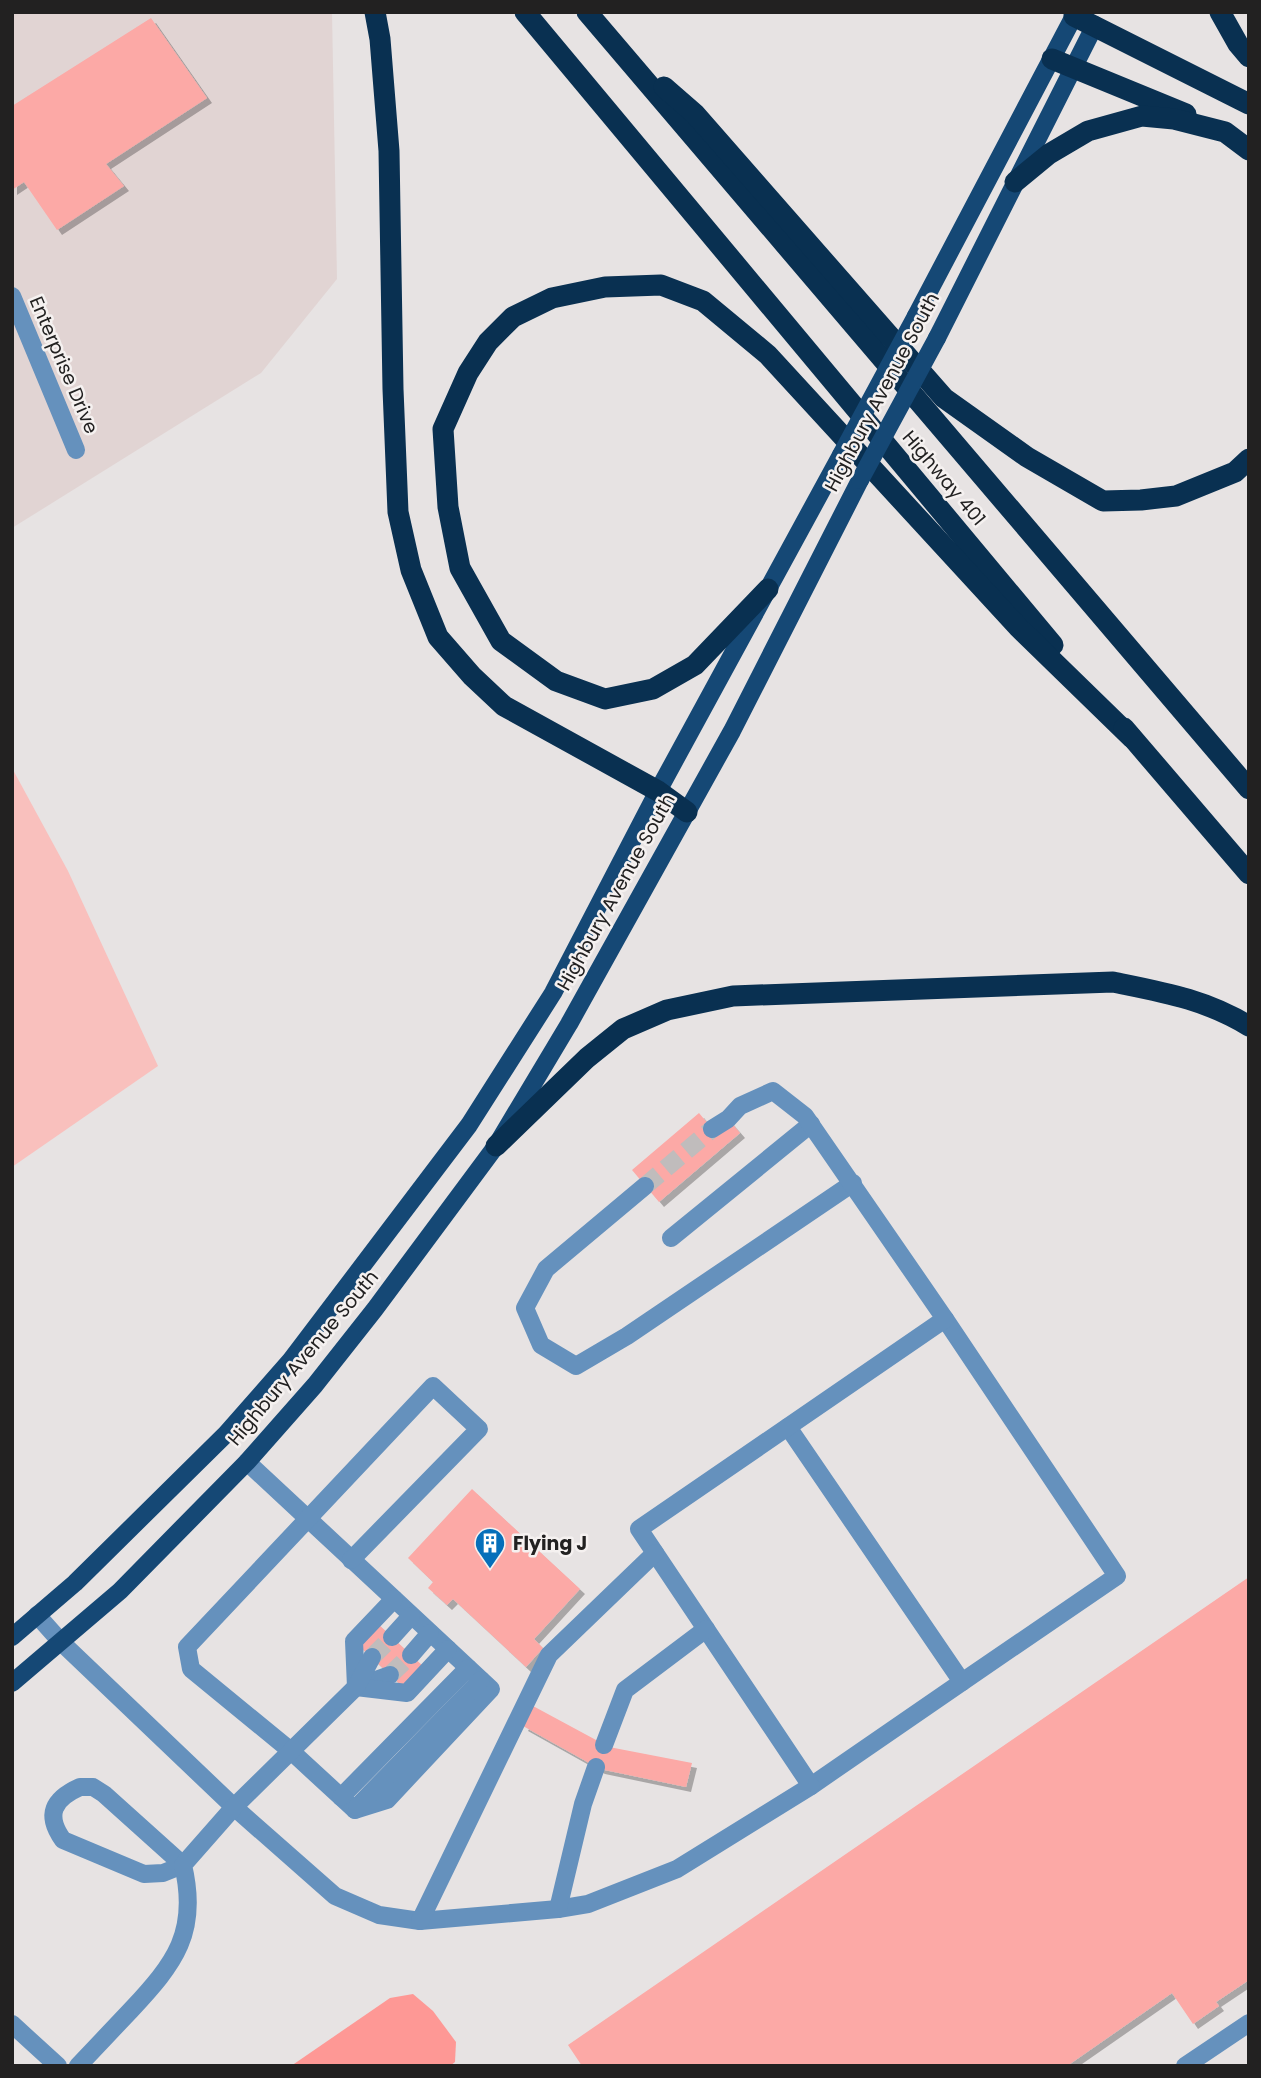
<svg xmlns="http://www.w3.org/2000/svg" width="1261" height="2078" font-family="Poppins,sans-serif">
	<defs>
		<filter id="shadow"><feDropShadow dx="5" dy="5" stdDeviation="0" flood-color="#0004"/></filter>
	</defs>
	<rect width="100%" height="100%" fill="#e7e3e3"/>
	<path fill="#e1d4d3" d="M12,12H332L337,279L261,373L12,528Z"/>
	<path fill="#f9c0bd" d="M12,768L68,871L158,1066L12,1167Z"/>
	<path fill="#fe9895" d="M413,1994L433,2011L456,2042L455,2062L450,2066H291L390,1998Z"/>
	<g fill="#fca9a6" filter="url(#shadow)">
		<path d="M151,18L207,98L106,164L124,186L57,230L24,182L12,190V106Z"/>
		<path d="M699,1113L714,1131L728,1119L740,1133L659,1202L632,1170Z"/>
		<path d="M472,1489L580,1589L534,1639L543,1648L526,1667L453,1599L447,1605L428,1588L433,1582L408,1558Z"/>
		<path d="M1249,1577V1980L1216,2002L1219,2006L1193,2024L1172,1993L1067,2066H582L568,2045Z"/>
		<path d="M376,1622L426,1669L406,1690L356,1643Z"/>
		<path d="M533,1706L609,1747L692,1763L686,1787L600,1769L523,1726Z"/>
	</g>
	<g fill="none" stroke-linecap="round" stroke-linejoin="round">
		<g stroke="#c0bcbc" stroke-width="18" stroke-dasharray="18 9" stroke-linecap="butt">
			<path d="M645,1186L712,1129"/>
			<path d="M372,1657L392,1637"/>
			<path d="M390,1675L411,1655"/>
		</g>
		<g stroke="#6591bd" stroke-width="18">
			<path d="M12,296L76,450"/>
			<path d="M645,1186L546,1269L525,1308L541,1345L576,1366L627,1336L853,1183"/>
			<path d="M671,1238L811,1124"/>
			<path d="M945,1319L1117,1576L962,1682"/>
			<path d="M788,1427L962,1682L811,1786"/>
			<path d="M247,1462L491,1689L387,1800L355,1810"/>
			<path d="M351,1560L479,1429L433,1386L187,1647L191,1669L291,1751L355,1810"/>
			<path d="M37,1615L61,1642L234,1807L335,1896L379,1915L420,1921L558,1909L588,1904L677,1869L811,1786L639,1529L945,1319L805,1116L773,1091L740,1106L728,1119L712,1129"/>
			<path d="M392,1637L411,1616"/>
			<path d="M411,1655L430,1633"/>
			<path d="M359,1686L390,1675"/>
			<path d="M356,1687L407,1693L448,1649"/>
			<path d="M356,1687L354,1641L394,1599"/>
			<path d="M604,1745L625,1690L706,1629"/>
			<path d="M80,1787H93L104,1794L183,1865L163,1873L144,1874L63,1840C45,1815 53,1799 80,1787Z"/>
			<path d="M341,1797L468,1668"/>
			<path d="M357,1807L481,1680"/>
			<path d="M558,1909L583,1804L596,1767"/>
			<path d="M420,1921L549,1655L655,1553"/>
			<path d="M12,2024L58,2066"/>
			<path d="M78,2066C96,2047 113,2029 131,2010C175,1963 199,1932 183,1865L234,1807L356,1687L372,1657"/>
			<path d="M1185,2066L1249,2023"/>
		</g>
		<g stroke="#154875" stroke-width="18">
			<path d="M916,316L1074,16"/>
			<path d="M937,338L1095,25"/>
			<path d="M12,1637L75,1583L226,1434L291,1360L469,1125L553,993L658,791L841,455"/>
			<path d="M12,1683L120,1591L247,1462L315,1385L375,1309L496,1146L569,1024L732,731L860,480"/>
		</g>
		<g stroke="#093051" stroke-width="21">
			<path d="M375,12L380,39L389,151L393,389L398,512L411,570L438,637L472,676L504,706L658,791L687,812"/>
			<path d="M525,12L1053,645"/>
			<path d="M587,12L1249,789"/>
			<path d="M1076,12L1074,16L1249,104"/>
			<path d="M1220,12L1238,44L1249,57"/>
			<path d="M1052,59L1186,114"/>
			<path d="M664,87L695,114L944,398L1027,457L1103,501L1141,500L1176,496L1235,472L1249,459"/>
			<path d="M1015,182L1049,154L1088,131L1142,116L1174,119L1225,132L1249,150"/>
			<path d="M768,589L695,665L653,689L605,699L556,681L501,641L460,568L448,507L443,429L468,373L488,342L513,317L552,298L605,287L661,285L703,301L768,355L1018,627L1132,738"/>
			<path d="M1124,728L1249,874"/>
			<path d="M496,1146L587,1058L623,1029L667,1010L733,996L1113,982C1162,992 1205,999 1249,1026"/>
		</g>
		<g stroke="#154875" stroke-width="18">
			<path d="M841,455L916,316"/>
			<path d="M860,480L937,338"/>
		</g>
	</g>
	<defs>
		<g id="building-pin" transform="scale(1.575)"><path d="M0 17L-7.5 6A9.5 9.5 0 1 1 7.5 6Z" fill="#066fba" stroke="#f5f1f0"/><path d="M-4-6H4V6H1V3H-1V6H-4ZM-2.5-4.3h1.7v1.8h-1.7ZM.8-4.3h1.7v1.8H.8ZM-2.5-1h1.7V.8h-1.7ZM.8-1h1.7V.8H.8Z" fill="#fff"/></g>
	</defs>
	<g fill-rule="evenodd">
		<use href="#building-pin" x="490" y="1543"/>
	</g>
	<g text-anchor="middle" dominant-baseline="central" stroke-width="5" stroke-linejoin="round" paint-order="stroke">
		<g font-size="19" fill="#222121" stroke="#f5f1f0">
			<text transform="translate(64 365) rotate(67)">Enterprise Drive</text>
			<text transform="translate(882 392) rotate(-62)">Highbury Avenue South</text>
			<text transform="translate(944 478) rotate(50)">Highway 401</text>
			<text transform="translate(616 892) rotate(-61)">Highbury Avenue South</text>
			<text transform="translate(303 1358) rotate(-50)">Highbury Avenue South</text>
		</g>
		<g font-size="19" font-weight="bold" fill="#222121" stroke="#f5f1f0" text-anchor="start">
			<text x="513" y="1543">Flying J</text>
		</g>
	</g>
	<rect width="1261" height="2078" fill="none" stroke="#222121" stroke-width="28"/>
</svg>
